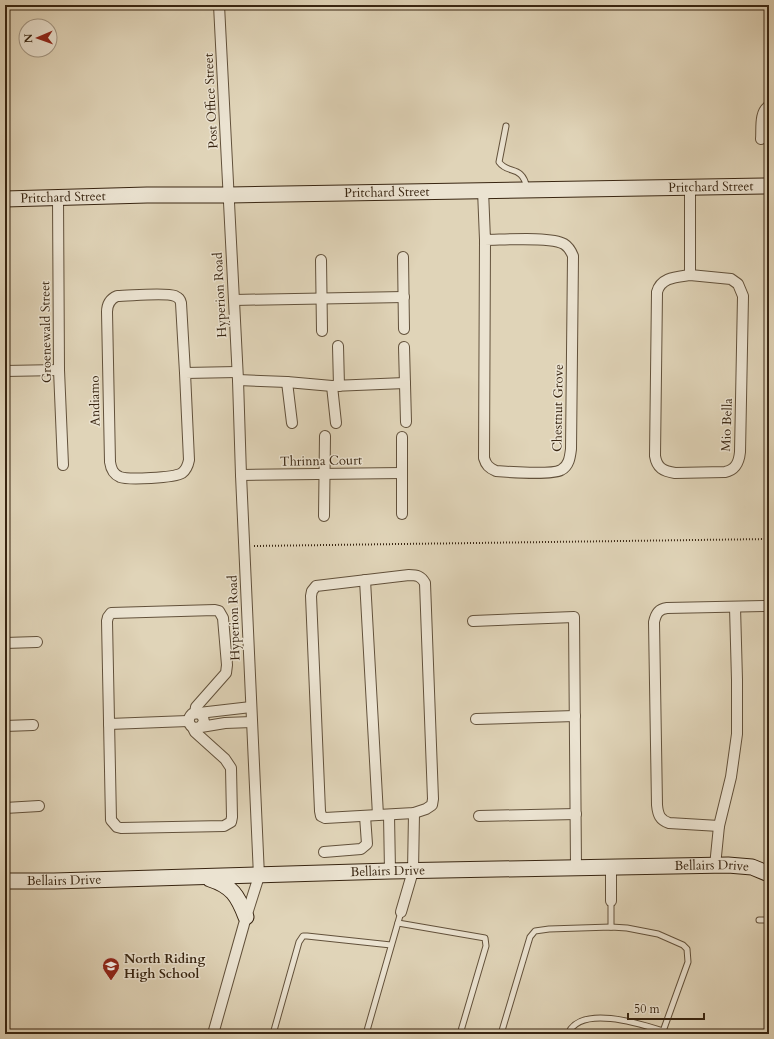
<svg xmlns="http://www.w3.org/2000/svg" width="774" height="1039" font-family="Cardo,serif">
	<rect width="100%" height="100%" fill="#e0d4b8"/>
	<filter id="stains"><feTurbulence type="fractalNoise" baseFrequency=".005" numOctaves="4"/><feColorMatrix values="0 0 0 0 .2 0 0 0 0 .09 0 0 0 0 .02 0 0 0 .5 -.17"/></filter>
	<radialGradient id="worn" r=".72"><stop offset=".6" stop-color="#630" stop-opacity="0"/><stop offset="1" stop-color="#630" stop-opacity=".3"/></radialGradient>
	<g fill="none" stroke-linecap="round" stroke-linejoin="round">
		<g stroke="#62513b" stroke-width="7">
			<g id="lane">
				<path d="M506,126L499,162C508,175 522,164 527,188"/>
				<path d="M759,920H769"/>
				<path d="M398,923L485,938L486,946L460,1034"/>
				<path d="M611,927V901"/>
				<path d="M273,1034L299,942L303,936H307L391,945"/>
				<path d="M366,1034L401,912"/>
				<path d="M501,1034L530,937L535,931L549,929L611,927L627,928L658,934L683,945L687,949L688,962L662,1034"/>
				<path d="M568,1034C580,1004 641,1024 663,1031"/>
			</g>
		</g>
		<g stroke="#62513b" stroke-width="12">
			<g id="street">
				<path d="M761,139C762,129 759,112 769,106"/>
				<path d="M690,187V275"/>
				<path d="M483,190L485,240L484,458C486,465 489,468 496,471C508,472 552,475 561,470C569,466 570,457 571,449L573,256C571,251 569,247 564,244C551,236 502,240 485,240"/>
				<path d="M58,198L59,370L63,465"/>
				<path d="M403,257L404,329"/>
				<path d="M321,260L322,331"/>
				<path d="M690,275L731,279L738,284L743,296L740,452C739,462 736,470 725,472L675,473C663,471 657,468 655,456L657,292C661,277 677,277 690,275Z"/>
				<path d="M234,300L404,297"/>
				<path d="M338,346L339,386"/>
				<path d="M404,347L406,422"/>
				<path d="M5,371L59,370"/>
				<path d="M185,373L189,460C188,465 186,470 182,473C174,478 128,480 120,477C113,474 111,469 110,462L107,312C107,304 110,299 117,296C130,296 165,292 175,296C179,298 180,299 181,303L185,373L237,372"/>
				<path d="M238,380L287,382L332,386L405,383"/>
				<path d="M287,382L292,423"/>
				<path d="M332,386L336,423"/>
				<path d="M241,475L402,473"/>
				<path d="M402,514V437"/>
				<path d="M324,516L325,436"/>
				<path d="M409,575C417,575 421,576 425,583L433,799L432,805L426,809L414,813L325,818L321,816L320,811L311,596L312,591L316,586Z"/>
				<path d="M365,580L378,815"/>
				<path d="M473,621L574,617L576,867"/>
				<path d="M5,643L37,642"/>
				<path d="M199,713L251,707"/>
				<path d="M476,719L575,716"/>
				<path d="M109,724L188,721"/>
				<path d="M5,726L33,725"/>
				<path d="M201,726L204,722L203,717L199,713L192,714C187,719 188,726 195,728L225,723L252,722"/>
				<path d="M193,728L195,732L225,759L231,768L232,817L231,822L224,826L121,828L117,827L111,820L107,621L108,617L111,613L215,610L219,611L223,618L227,665L226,673L196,707L195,713"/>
				<path d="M5,808L39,806"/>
				<path d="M389,815L390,871"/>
				<path d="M479,816L576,814"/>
				<path d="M719,826L669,823C660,820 658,815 657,805L654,622C656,613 659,609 667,608L766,606"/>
				<path d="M324,852L361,849L367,844L365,816"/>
				<path d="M715,866L719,826L731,777L737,734V680L735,607"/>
				<path d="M611,901V866"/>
				<path d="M401,912L413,871L414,813"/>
				<path d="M213,1034L246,917L259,876L241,475L238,380L219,5"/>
			</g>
		</g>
		<g stroke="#382511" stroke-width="17">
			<g id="secondary">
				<path id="s1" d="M5,199L147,195H229L769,186"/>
				<path d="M210,879C232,886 238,896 246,917"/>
				<path id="s2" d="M5,881H54L390,871L728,865L752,867L769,874"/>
			</g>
		</g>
		<path stroke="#382511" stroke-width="2" stroke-dasharray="1 2" stroke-linecap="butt" d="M254,546L769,539"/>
		<use href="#lane" stroke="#ebe3d1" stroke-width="5"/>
		<use href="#street" stroke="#ebe3d1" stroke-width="10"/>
		<use href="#secondary" stroke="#ebe3d1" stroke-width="15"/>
	</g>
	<defs>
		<g id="school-pin" transform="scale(0.9)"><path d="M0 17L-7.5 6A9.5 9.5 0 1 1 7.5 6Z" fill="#8f2418" stroke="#ebe3d1"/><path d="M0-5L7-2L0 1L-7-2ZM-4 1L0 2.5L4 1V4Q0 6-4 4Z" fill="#fff"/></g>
	</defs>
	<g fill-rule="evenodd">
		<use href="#school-pin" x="111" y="966"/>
	</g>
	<g text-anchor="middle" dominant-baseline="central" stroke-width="3" stroke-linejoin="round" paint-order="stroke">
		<g font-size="13" fill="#382511" stroke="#ebe3d1">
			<text transform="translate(211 101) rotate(-93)">Post Office Street</text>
			<text stroke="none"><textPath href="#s1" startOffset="706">Pritchard Street</textPath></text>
			<text stroke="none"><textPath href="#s1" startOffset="382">Pritchard Street</textPath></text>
			<text stroke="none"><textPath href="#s1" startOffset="58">Pritchard Street</textPath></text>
			<text transform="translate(220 295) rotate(-93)">Hyperion Road</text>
			<text transform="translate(46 332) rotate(-91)">Groenewald Street</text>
			<text transform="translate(95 401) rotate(-91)">Andiamo</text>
			<text transform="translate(558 408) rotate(-89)">Chestnut Grove</text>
			<text transform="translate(727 425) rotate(-88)">Mio Bella</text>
			<text transform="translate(321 461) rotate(-1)">Thrinna Court</text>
			<text transform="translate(234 618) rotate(-92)">Hyperion Road</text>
			<text stroke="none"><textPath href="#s2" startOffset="707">Bellairs Drive</textPath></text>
			<text stroke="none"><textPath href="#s2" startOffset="383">Bellairs Drive</textPath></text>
			<text stroke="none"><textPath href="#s2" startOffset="59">Bellairs Drive</textPath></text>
		</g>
		<g font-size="13" font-weight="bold" fill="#382511" stroke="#ebe3d1" text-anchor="start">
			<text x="124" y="959">North Riding<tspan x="124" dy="15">High School</tspan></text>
		</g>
	</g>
	<rect width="774" height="1039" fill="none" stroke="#e0d4b8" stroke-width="20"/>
	<rect x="6" y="6" width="762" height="1027" fill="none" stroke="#382511" stroke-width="2"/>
	<rect x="10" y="10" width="754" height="1019" fill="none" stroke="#382511"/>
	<g transform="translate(38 38) rotate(268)"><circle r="19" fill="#ebe3d1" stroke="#a39784"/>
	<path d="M0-3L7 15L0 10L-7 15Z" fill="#8f2418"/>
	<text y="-6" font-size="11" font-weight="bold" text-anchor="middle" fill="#382511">N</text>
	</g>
	<path d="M628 1013v6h76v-6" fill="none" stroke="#382511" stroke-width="2"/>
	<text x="634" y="1013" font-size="12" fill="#382511" stroke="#ebe3d1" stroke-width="3" paint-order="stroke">50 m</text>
	<rect width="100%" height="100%" filter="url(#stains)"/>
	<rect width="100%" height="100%" fill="url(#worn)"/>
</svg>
